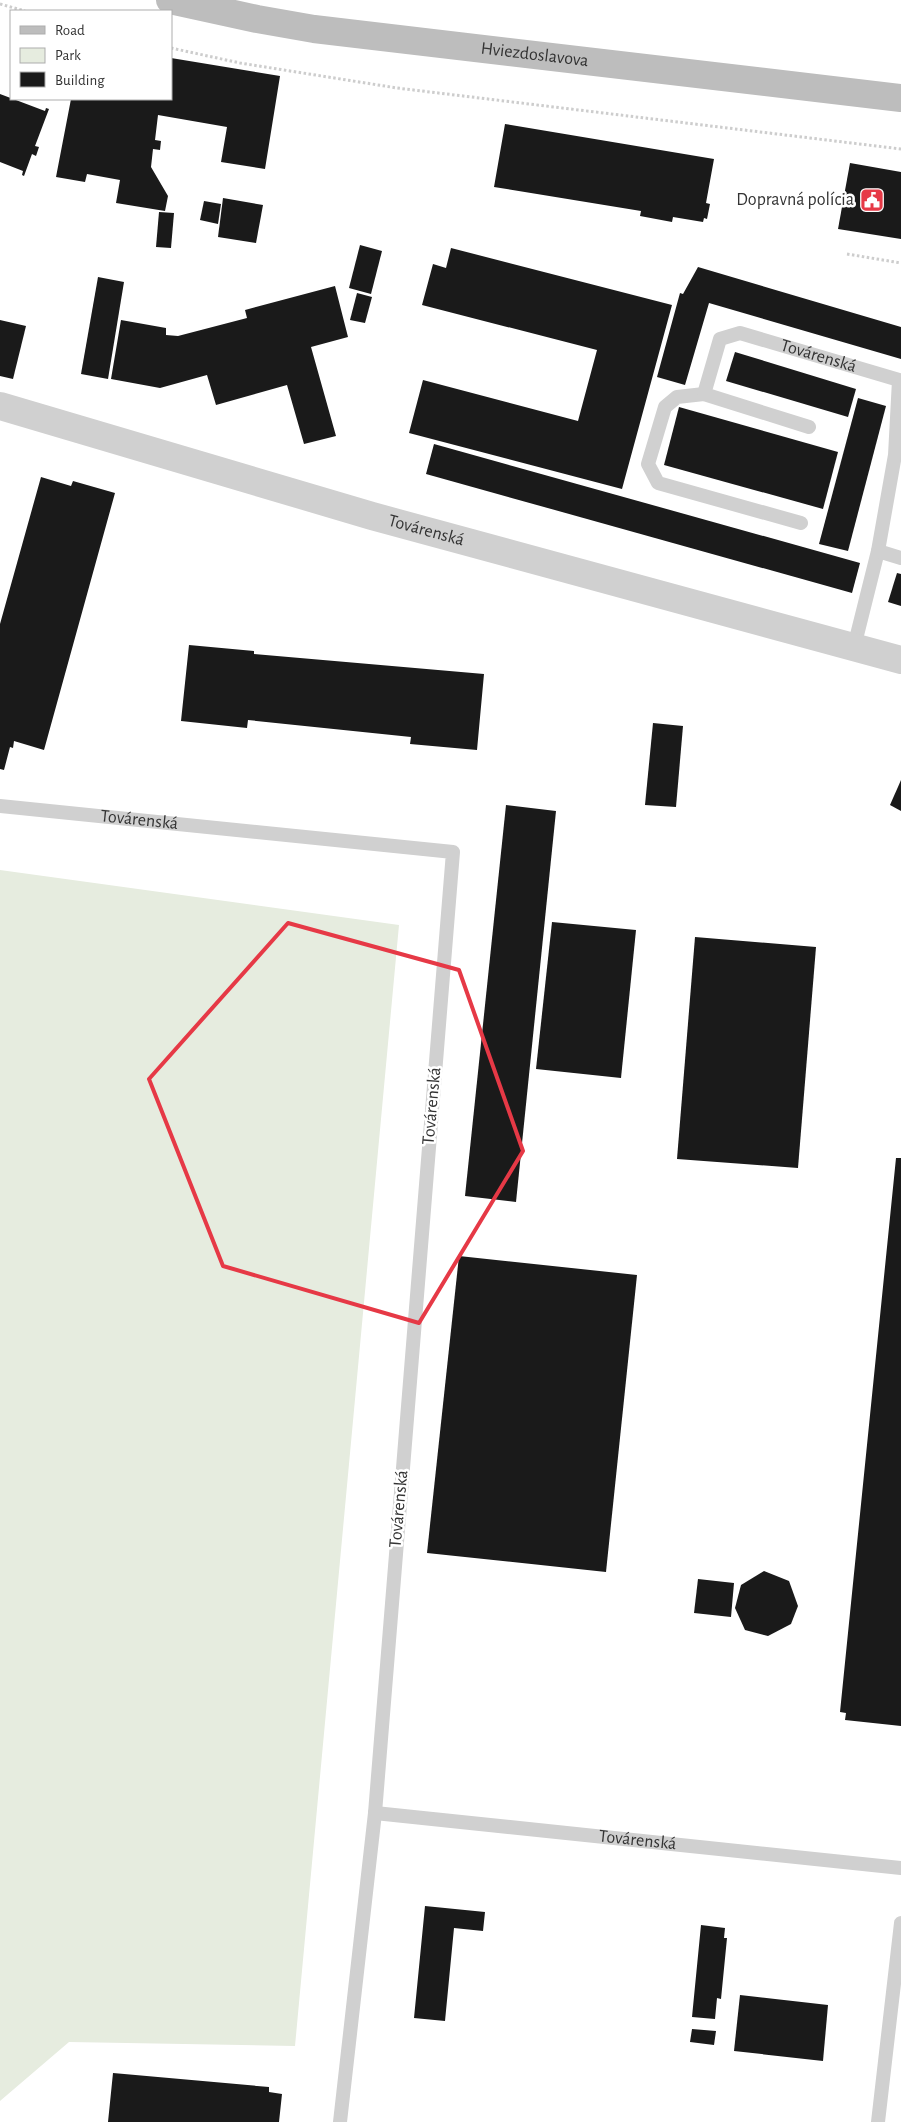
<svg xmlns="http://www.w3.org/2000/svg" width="901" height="2122" font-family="'Alegreya Sans',sans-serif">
	<rect width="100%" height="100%" fill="#fff"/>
	<path fill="#e6ecdf" d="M0,870L399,925L295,2046L69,2042L0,2101Z"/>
	<g fill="#1a1a1a">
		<path d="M171,58L280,76L265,169L221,162L227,127L158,115L155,140L161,141L160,150L153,149L151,167L168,196L165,211L116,203L120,180L87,174L85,182L56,177L71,99H171Z"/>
		<path d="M0,94L45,111L46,108L49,109L35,146L39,147L36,156L32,154L24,176L22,175L23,171L0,162Z"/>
		<path d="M505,124L714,159L706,203L710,204L707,219L704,218L703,222L673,217L672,222L640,216L641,211L494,187Z"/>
		<path d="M850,163L901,172V239L838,229Z"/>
		<path d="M223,198L263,205L256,243L218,237Z"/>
		<path d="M204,201L221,204L218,224L200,220Z"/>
		<path d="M159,212L174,213L171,248L156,247Z"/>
		<path d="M360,245L382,251L371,294L349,288Z"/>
		<path d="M451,248L672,305L622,489L409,433L423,380L578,421L597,350L422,305L433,264L446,268Z"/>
		<path d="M698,267L901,327V359L709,303L685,385L657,377L680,293L683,294Z"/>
		<path d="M98,277L124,282L108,379L81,374Z"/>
		<path d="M335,286L348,337L311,347L336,436L304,444L287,385L216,405L207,375L160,388L111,379L121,320L166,328V335L178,336L247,318L245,310Z"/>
		<path d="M357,293L372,297L365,323L350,320Z"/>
		<path d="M0,320L26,326L13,379L0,376Z"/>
		<path d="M735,352L856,389L848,417L726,381Z"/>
		<path d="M858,398L886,406L848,551L819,544Z"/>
		<path d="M679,407L838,452L823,509L664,465Z"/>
		<path d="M434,444L860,563L852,593L426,474Z"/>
		<path d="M41,477L71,486L73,481L115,493L44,750L14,741L13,748L10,747L4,770L0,769V624Z"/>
		<path d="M897,573L901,574V606L888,602Z"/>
		<path d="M189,645L254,651V654L484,674L477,750L410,744L411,737L248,720L247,728L181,721Z"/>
		<path d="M653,723L683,726L676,807L645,805Z"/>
		<path d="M901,780V811L890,805Z"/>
		<path d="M506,805L556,811L516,1202L465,1196Z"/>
		<path d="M552,922L636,930L621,1078L536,1069Z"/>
		<path d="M695,937L816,947L798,1168L677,1159Z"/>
		<path d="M896,1158H901V1726L845,1720L846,1713L840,1712Z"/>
		<path d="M459,1256L637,1275L606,1572L427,1553Z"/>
		<path d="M764,1571L789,1581L798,1606L791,1624L768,1636L745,1630L735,1608L741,1585Z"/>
		<path d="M698,1579L734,1583L731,1617L694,1613Z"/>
		<path d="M425,1906L485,1912L483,1931L454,1928L445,2021L414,2018Z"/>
		<path d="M701,1925L725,1928L724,1938H727L721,1999L717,1998L715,2019L692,2017Z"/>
		<path d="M740,1995L828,2005L823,2061L734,2051Z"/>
		<path d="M692,2029L716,2031L714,2045L690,2042Z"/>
		<path d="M113,2073L269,2087V2092L282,2094L279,2122H108Z"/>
	</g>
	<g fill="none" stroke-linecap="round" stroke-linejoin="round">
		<g stroke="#cdcdcd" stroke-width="3" stroke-dasharray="2.5 2.5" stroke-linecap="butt">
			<path d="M0,4L25,11"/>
			<path d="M171,48L240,63L397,88L901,149"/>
			<path d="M847,254L901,263"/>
		</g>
		<g stroke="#d0d0d0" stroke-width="14">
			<path d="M704,394L677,397L665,407L648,464L658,483L801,523"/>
			<path id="s1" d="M809,427L704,394L720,339L740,333L899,380L895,455L878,551L854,647"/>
			<path d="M878,551L901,558"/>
			<path id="s2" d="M0,806L453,852L375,1813"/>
			<path id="s3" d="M340,2122L375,1813L901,1868"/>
			<path d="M878,2122L901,1923"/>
		</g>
		<path stroke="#d0d0d0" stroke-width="28" id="s4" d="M0,406L372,516L901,660"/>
		<path stroke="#bdbdbd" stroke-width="28" id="s5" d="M170,0L257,19L314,29L901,98"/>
	</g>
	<path fill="none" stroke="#e63946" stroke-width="4" stroke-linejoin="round" d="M288,923L459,970L523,1151L419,1323L223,1266L149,1079Z"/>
	<defs>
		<g id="civic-square" transform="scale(1.25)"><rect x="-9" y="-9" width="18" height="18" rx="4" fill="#e63946" stroke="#fff"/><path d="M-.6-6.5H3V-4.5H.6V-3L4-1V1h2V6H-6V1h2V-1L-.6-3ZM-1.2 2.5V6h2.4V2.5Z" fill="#fff"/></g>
	</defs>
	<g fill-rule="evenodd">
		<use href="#civic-square" x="872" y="200"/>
	</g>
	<g text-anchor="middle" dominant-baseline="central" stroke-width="5" stroke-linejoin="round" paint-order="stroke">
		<g font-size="18" fill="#333" stroke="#fff">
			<text stroke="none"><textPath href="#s5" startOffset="369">Hviezdoslavova</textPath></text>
			<text stroke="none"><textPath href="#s1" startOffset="270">Továrenská</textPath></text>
			<text stroke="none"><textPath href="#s4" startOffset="444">Továrenská</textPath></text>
			<text stroke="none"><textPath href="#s2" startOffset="140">Továrenská</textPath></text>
			<text transform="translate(432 1106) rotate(-85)">Továrenská</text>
			<text transform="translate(399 1509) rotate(-85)">Továrenská</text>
			<text stroke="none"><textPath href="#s3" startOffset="575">Továrenská</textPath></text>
		</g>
		<g font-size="18" fill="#333" stroke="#fff" text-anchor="end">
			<text x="854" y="200">Dopravná polícia</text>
		</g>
	</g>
	<rect x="10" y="10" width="162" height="90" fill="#ffffff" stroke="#adadad"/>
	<rect x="20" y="26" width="25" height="8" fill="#bdbdbd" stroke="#adadad"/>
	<text x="55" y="35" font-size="15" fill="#333333">Road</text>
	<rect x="20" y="48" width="25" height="15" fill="#e6ecdf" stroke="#adadad"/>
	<text x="55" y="60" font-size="15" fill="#333333">Park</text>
	<rect x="20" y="72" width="25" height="15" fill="#1a1a1a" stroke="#adadad"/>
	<text x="55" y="85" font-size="15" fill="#333333">Building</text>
</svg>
